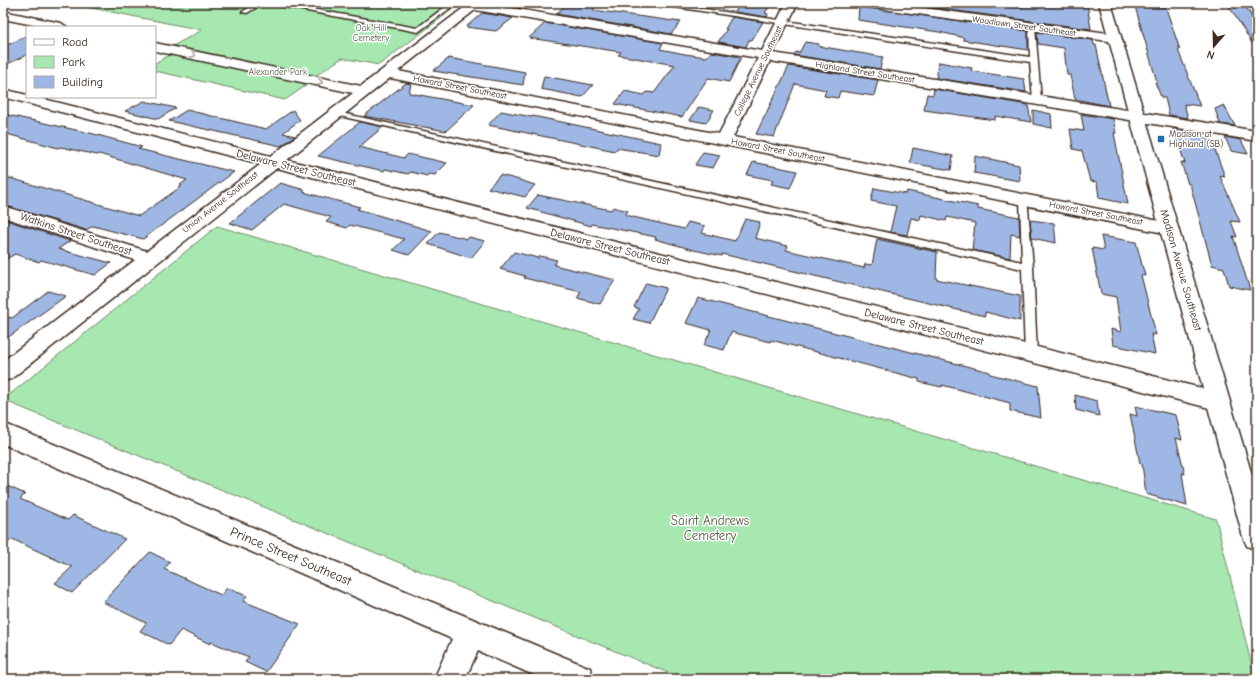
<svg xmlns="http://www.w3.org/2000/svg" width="1260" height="682" font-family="'Comic Neue',sans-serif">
	<rect width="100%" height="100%" fill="#fff"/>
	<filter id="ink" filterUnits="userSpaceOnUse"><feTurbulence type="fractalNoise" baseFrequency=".025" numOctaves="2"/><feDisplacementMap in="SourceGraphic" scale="8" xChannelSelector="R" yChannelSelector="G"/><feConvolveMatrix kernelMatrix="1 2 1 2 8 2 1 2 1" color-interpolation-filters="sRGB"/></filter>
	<g filter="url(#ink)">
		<g fill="#a7e7b0" stroke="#718867">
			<path d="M66,3H461L379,65L342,58L303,84L307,85L285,100L155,71V63L180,49L171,47L202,30Z"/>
			<path d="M217,226L1216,519L1255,679H683L3,400Z"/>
		</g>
		<g fill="#9eb7e4" stroke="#3b2a1e">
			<path d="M494,3H532L525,9Z"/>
			<path d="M568,3L596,6L593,10L681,22L671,34L556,14Z"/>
			<path d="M741,3H772L765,13L768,14L767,17L735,12Z"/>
			<path d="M898,3H976L1022,8V3H1087L1091,29Z"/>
			<path d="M1134,3H1152L1153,6L1166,8L1180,50H1178L1200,106L1184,104L1188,118L1169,115L1165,98L1161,97L1155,82H1157Z"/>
			<path d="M1227,3L1245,5L1257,26V51Z"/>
			<path d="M859,6L1028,31V50L963,40L964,38L961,37L939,32L858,20Z"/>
			<path d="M482,13L513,18L496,31L466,27Z"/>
			<path d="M732,17L763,22L752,40H749L746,47L718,42L727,29H725Z"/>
			<path d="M545,23L663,43L660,49L685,54L706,57L712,52L741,57L729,82L708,78L682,117L615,104L625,91L644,95L647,92L654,93L675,65L618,55L621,52L529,38Z"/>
			<path d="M1037,32L1093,40L1094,45H1096L1109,106L1075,99L1070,75H1067L1064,48L1038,44Z"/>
			<path d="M27,36V55L3,66V47Z"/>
			<path d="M805,42L819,44L818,46L883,57L880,69L794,55L796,52L799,53Z"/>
			<path d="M449,58L525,72L523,85L433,71Z"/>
			<path d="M939,62L972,68L971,71L1024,79L1026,92L936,78Z"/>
			<path d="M789,66L878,80L874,96L840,91L838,98L824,96L826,90L795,84L774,137L756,134Z"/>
			<path d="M544,76L593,85L582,97L541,89Z"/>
			<path d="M406,83L411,84L409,93L474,105L446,131L364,116Z"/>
			<path d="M934,89L1028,105L1031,122L995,116V120L924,110L927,94L933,95Z"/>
			<path d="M144,101L176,108L158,119L125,111Z"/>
			<path d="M1224,105L1235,126L1220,124L1215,109Z"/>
			<path d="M699,107L714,110L706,123L690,120Z"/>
			<path d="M187,110L266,129L293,110L300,120L283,133L295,136L281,146L169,121Z"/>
			<path d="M1033,110L1051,114L1052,128L1033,124Z"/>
			<path d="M501,111L532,117L533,116L661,143L659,155L617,148L615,151L488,125Z"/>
			<path d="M3,114L90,133L142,147L138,149L234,172L143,239L93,226L86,230L3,205V176L139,216L182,186L180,185L187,180L99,154L97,155L61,147L58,148L3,133Z"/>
			<path d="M1081,114L1113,119L1116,133H1114L1128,204L1099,198L1097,182L1090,181L1082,151L1073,149L1070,129L1084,131Z"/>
			<path d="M360,122L383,127L359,147L404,158L408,154L447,163L435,175L429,174L427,176L411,172L408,174L385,169L384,171L318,156Z"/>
			<path d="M1173,129L1192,132L1193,136L1211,139L1225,177L1220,176L1240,222L1231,221L1237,237L1233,236L1250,290L1229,286L1224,268L1212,265L1190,184H1188L1181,162L1185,163Z"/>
			<path d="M1225,137L1241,140L1248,154L1231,151Z"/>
			<path d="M913,148L953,156L951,170L910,163Z"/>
			<path d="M703,152L720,155L713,168L695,165Z"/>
			<path d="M975,156L1019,165L1020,181L974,173Z"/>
			<path d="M753,162L797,171L790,188L771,184L773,180L747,175Z"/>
			<path d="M500,175L516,179L535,185L525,197L488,188Z"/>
			<path d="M280,183L305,190L303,192L360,207L357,209L432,231L409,255L393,250L404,239L350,225L347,228L326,222L331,217L284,204L252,230L230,223Z"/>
			<path d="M874,188L906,194L907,191L978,206V209L1019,217L1020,236L1011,234L1010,258L972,250L975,223L947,217L946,221L921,215L920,220L911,218L907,235L890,232L896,206L871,201Z"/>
			<path d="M538,195L611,210L613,207L628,211L625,215L684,229L688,222L705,226L702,233L735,241L745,219L760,222L755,238L788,246L786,250L864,268L865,264L872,265L877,239L937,252L936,279L1020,296V321L985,312V316L958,310L722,254V256L694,250L655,239L656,237L592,224L591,226L527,208Z"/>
			<path d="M3,219L70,241L58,249L111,263L95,275L41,260L39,262L15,254L3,261Z"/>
			<path d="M1030,220L1054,223L1056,243L1032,238Z"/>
			<path d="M439,232L467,239L469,237L485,241L471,258L428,244Z"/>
			<path d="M1101,236L1136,242L1145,276L1141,275L1156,335L1151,334L1155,354L1113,345L1111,329L1121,332L1116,297L1101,294L1092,248L1104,250Z"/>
			<path d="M514,252L538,258L540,256L557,260L554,265L615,280L600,304L577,298L581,292L524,278L525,276L500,269Z"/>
			<path d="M646,283L666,288L649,323L633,319L639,309L634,307Z"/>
			<path d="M48,291L66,296L3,341V321L9,317L12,318Z"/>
			<path d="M698,298L958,364L990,372V374L1038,386L1041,418L1010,411V403L942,385V387L919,382V379L771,340L770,342L731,332L724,350L704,345L711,330L686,323Z"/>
			<path d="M1075,395L1097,401L1099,416L1076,410Z"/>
			<path d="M1135,406L1176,415L1182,440L1176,438L1185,474L1182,473L1187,506L1146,494L1142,464L1140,463L1130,414L1137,416Z"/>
			<path d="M3,484L25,494L20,499L68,520L73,515L125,539L72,593L55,583L72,567L12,539L3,548Z"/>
			<path d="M150,552L170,562L164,569L221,595L227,588L247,596L243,601L300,624L266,672L245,662L249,657L211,642L210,644L181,630L169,645L140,631L146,623L103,602Z"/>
		</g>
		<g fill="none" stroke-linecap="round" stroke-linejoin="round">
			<g stroke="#3b2a1e" stroke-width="3">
				<g id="lane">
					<path d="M257,3H264L247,13L242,12Z"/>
					<path d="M265,3H278L417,28L450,3H457L418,32Z"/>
					<path d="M649,3H664L1030,57L1029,27L1032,25L1035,27L1041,100L1037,102L1033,100L1030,62Z"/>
					<path d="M332,111L1022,262L1020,199L1024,196L1027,197L1033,267L1037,354L1035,357H1027L1025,354L1022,269L335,115L331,113Z"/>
				</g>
			</g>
			<g stroke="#3b2a1e" stroke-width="3">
				<g id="street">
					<path d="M470,3H483L762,51L786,3H798L773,53L1257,131V141L770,61L733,137L1175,224L1178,228L1175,232L1169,234L390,78L287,160L1217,392L1225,395L1228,401L1225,407L1217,410L277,168L11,379L3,381V361L135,260L3,217V206L147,251L261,164L3,97V89L27,95V97H36L271,156L353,93L155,51V43L361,86ZM475,10L758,58L719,134L398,71Z"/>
					<path d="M856,3H887L1115,34L1121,38L1115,42L862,6Z"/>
					<path d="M3,11L61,23L67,27H44L3,19Z"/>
					<path d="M3,423L590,668L594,679H543L478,651L465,679H434L452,639L3,444Z"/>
				</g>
			</g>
			<g stroke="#3b2a1e" stroke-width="3">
				<path id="secondary" d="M1099,3H1111L1257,492V550L1247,546L1243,537Z"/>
			</g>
			<use href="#lane" fill="#fff" fill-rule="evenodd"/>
			<use href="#street" fill="#fff" fill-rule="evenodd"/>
			<use href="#secondary" fill="#fff" fill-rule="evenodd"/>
		</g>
		<defs><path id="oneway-chevron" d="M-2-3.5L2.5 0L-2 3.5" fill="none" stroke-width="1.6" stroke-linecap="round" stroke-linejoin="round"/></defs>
		<g stroke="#a79f9a">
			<use href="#oneway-chevron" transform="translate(193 55) rotate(12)"/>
			<use href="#oneway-chevron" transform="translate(320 82) rotate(12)"/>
		</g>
	</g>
	<rect fill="#1f6fb2" stroke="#fff" stroke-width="1.5" x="1157" y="135" width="8" height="8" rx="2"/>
	<g text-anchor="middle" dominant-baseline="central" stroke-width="3" stroke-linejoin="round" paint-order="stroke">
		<g font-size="9" fill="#3b2a1e" stroke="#fff">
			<text transform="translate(1024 26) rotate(8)">Woodlawn Street Southeast</text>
			<text transform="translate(758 71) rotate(-64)">College Avenue Southeast</text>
			<text transform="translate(865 72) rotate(9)">Highland Street Southeast</text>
			<text transform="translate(460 87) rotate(11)">Howard Street Southeast</text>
			<text transform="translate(778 150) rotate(11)">Howard Street Southeast</text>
			<text transform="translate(220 202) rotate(-38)">Union Avenue Southeast</text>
			<text transform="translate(1096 213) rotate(11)">Howard Street Southeast</text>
		</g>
		<g font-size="9" fill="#565942" stroke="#fff">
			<text x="371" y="28">Oak Hill<tspan x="371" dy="10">Cemetery</tspan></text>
			<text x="278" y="72">Alexander Park</text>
		</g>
		<g font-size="9" fill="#3b2a1e" stroke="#fff" text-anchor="start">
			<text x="1169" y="134">Madison at<tspan x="1169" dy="10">Highland (SB)</tspan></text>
		</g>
		<g font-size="11" fill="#3b2a1e" stroke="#fff">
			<text transform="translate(296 168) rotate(14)">Delaware Street Southeast</text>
			<text transform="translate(76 234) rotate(18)">Watkins Street Southeast</text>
			<text transform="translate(610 247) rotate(14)">Delaware Street Southeast</text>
			<text transform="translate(1181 270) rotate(74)">Madison Avenue Southeast</text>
			<text transform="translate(924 327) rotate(14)">Delaware Street Southeast</text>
		</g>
		<g font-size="13" fill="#565942" stroke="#fff">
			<text x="710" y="520">Saint Andrews<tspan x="710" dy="15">Cemetery</tspan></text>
		</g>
		<g font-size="13" fill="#3b2a1e" stroke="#fff">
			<text transform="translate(291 556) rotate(23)">Prince Street Southeast</text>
		</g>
	</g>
	<rect width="1260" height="682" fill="none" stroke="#fff" stroke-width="16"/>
	<rect x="8" y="8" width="1244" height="666" fill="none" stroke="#3b2a1e" stroke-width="1.5" filter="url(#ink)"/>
	<rect x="26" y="26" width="130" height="72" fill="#ffffff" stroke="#b1aaa5"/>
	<rect x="34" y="39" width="20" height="6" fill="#ffffff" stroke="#b1aaa5"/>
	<text x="62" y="46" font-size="12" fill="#3b2a1e">Road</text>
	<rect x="34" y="56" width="20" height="12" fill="#a7e7b0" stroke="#b1aaa5"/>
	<text x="62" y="66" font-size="12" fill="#3b2a1e">Park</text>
	<rect x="34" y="76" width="20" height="12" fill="#9eb7e4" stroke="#b1aaa5"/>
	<text x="62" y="86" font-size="12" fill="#3b2a1e">Building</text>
	<g transform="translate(1214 46) rotate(200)" stroke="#ffffff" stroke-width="3" paint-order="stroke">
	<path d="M0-3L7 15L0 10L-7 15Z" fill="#3b2a1e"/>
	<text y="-6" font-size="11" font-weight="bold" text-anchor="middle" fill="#3b2a1e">N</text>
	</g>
</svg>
